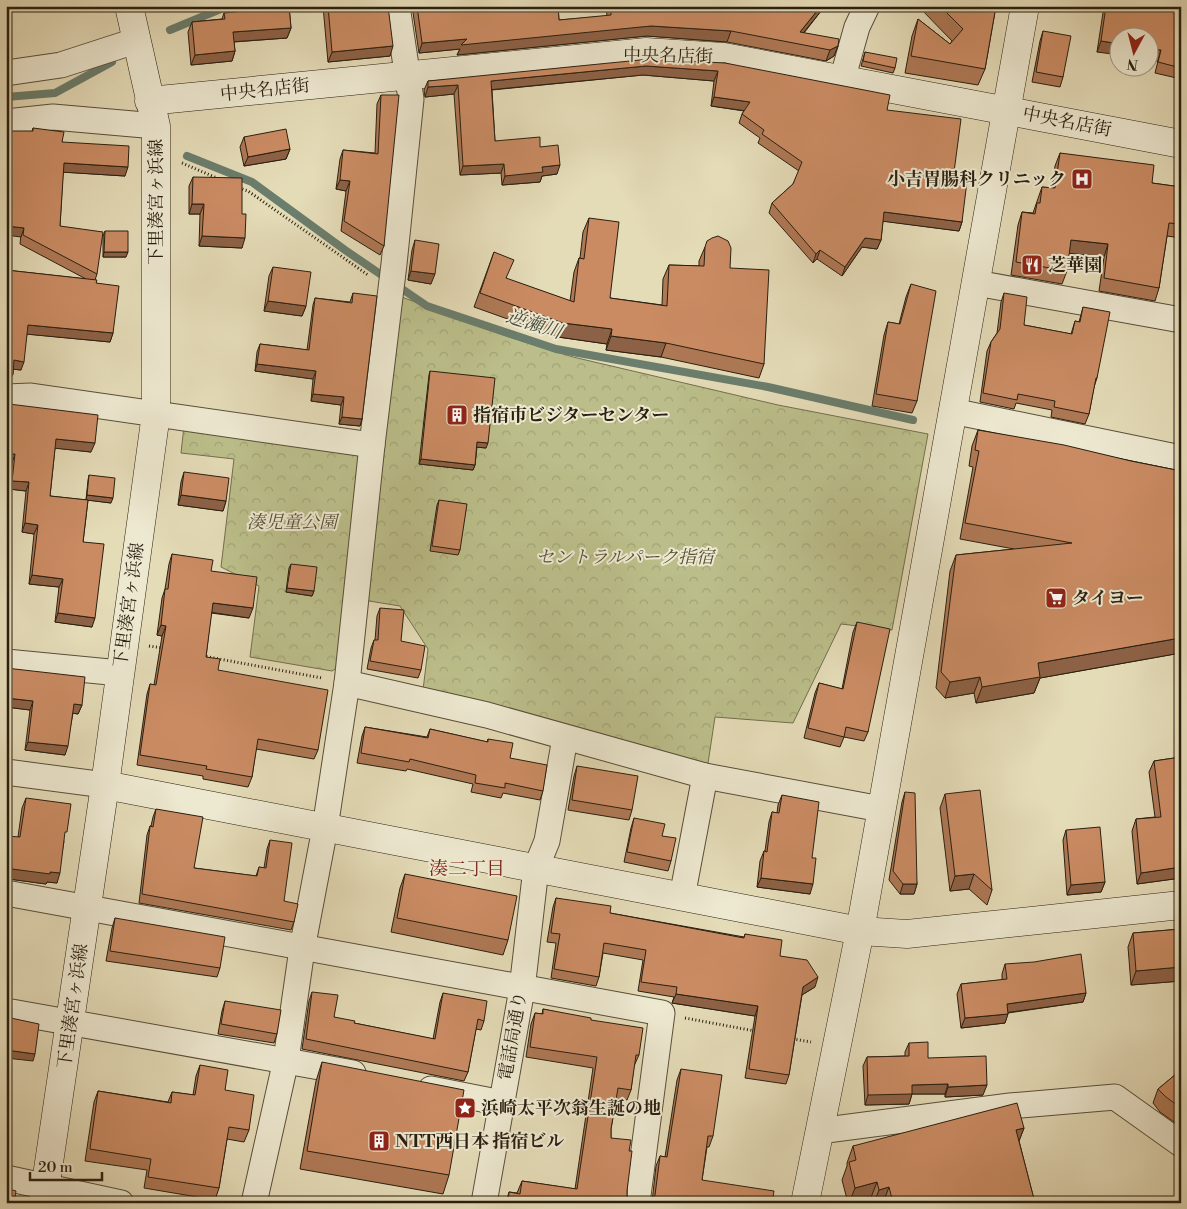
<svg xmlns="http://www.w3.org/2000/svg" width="1187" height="1209" font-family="'Libre Bodoni','Noto Serif JP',serif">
	<defs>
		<pattern id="park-crowns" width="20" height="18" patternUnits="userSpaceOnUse" patternTransform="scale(1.25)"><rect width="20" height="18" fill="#bbbe8a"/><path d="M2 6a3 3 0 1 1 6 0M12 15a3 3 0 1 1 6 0" fill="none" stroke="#a1a376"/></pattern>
	</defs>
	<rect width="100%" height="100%" fill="#e4dbb7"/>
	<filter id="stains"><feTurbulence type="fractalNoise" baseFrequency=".004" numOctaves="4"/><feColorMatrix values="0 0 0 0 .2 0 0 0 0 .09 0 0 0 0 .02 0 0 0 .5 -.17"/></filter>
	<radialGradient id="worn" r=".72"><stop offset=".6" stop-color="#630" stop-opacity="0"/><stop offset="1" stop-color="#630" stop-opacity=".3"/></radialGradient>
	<g fill="url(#park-crowns)" stroke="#726e4d">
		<path d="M399,296L509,337L573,357L778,405L928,434L892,630L841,624L793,723L715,717L707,770L423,690L428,649L400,606L363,600Z"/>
		<path d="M184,426L358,450L365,460L340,666L332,671L250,657L259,586L221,567L234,459L181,453Z"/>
	</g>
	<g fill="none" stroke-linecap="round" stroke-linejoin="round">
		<g stroke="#6b7d6c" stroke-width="8">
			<path d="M170,30L228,6"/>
			<path d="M6,97L55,93L112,62"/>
			<path d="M187,156L252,182L345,250L427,306L556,349L768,387L913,420"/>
		</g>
		<g stroke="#584e3a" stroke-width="27">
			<g id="street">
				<path d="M6,73L61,65L135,41"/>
				<path d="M842,80L857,27L867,6"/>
				<path d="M6,122L53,117L156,126"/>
				<path d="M976,283L1181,320"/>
				<path d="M6,397L31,396L372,445"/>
				<path d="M952,411L1181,458"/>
				<path d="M6,662L120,673"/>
				<path d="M347,683L487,715L705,776L881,809"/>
				<path d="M6,772L105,785"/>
				<path d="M6,893L662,1013L637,1203"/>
				<path d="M682,897L705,776"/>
				<path d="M6,1011L353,1073"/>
				<path d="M431,1089L502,1103"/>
				<path d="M819,1131L1010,1106L1115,1097L1181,1144"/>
				<path d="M6,1178L121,1203"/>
				<path d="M254,1203L286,1060L302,949L325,828L347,683L372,445L394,264L411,99L397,6"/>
				<path d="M484,1203L522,989L536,868L547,841L565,738"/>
			</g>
		</g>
		<g stroke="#2a1f10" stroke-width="29">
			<g id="secondary">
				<path d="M149,101L646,52L724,57L1181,144"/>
				<path d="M105,785L860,931L907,934L1181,905"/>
				<path d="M43,1203L105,785L156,414V126L129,6"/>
				<path d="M805,1203L860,931L1025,6"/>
			</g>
		</g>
		<g stroke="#2a1f10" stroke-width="3" stroke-dasharray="1 2.5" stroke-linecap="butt">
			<path d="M182,163L217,178"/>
			<path d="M239,188L248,191L368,275"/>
			<path d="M149,646L163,648"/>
			<path d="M203,656L322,678"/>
			<path d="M685,1018L755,1031"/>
			<path d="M793,1039L811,1042"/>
		</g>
		<use href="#street" stroke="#ede8d0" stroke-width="25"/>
		<use href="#secondary" stroke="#ede8d0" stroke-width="28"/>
	</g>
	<g fill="#ae7855" stroke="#2a1f10">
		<path d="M244,6H289L291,28L287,38L234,42L235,51L232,61L191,65L188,32L192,22L222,19L224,13L242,11Z"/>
		<path d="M323,6H388L390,56L328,62Z"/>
		<path d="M412,6H558L559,20L607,16L606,6H825L804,33L838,46L834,56L826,61L727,42L647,36L457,55L460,49L419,53Z"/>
		<path d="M918,6H996L985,69L978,85L905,73L912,36L918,19L950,44L952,41Z"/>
		<path d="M1104,6H1181V79L1155,73L1158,61L1150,60V38L1097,52Z"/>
		<path d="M1043,31L1063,77L1060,87L1032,82L1040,41Z"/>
		<path d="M865,52L895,68L893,73L861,66Z"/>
		<path d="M725,63L887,110L954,172L962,222L959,231L883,221L881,240L877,249L862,247L842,276L817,259L813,263L769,213L772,203L793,184L799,171L758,143L760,138L739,123L742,114L744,111L711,106L714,81L643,75L492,90L495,141L540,147L557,174L542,176L540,182L502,185L501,173L460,175L454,94L425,97L424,90L428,81Z"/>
		<path d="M381,95L384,246L380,255L341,231L346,191L336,189L340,159L343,150L375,153L377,104Z"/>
		<path d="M33,128L62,142L125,176L63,172L60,226L97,274L95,280L96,283L113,333L110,342L27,334L21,370L13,369V374L9,382L6,270L86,279L20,244L32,131Z"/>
		<path d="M244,137L290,149L286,159L244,166L240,147Z"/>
		<path d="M1060,153L1152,183L1181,187V238L1167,236L1159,288L1155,301L1099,291L1104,257L1069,253L1067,271L1062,284L1011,275L1018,225L1022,212L1033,213L1042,187L1052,188L1055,166Z"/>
		<path d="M193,177L242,214V248L199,246L200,214H189V186Z"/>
		<path d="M589,218L610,298L662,305L663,279L669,265L699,266V261L705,247L730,268L764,364L759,378L661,357L606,350L607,344L558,337L474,307L494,252L507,279L570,301L574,272L579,258H580L583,232Z"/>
		<path d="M105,231L126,257H103V236Z"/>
		<path d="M415,240L431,284L408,280L412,250Z"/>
		<path d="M273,267L306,306L302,316L264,311L269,276Z"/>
		<path d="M911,284L917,401L912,413L872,406L884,335L888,322L899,324L906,297Z"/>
		<path d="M353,293L362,419L360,426L339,424L341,405L311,401L313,379L255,371L257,352L260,344L307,350L313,305L315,298L350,302Z"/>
		<path d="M1004,293L1024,325L1071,334L1075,321L1079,322L1083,307L1097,378L1094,387L1089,414L1085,424L1051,417L1052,410L1016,403L1014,409L980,402L987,351L991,342L997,333L1001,302Z"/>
		<path d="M1181,360V379L1178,378Z"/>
		<path d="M430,371L486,448L477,447L475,465L473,470L419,464L429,375Z"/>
		<path d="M6,402L91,452L55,448L50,496L86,500L88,480L89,475L111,503L88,500L83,542L92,627L55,622L59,587L29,584L34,534L22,532L26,491L9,489L12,463H6Z"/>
		<path d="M978,430L1181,471V633L1175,654L1040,678L1034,693L976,703L974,693L945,698L936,688L950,571L956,555L1014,549L960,539L973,467L969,466L972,446Z"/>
		<path d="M184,472L226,501L223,511L178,505L181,482Z"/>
		<path d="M439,500L460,550L458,555L430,551L437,505Z"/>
		<path d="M172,554L211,571L249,618L211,613L206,657L218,670L318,750L314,759L256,749L252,777L248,787L203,779V776L137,765L147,694L150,684L154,685L162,636L157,635L162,598L165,589L169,564Z"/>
		<path d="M291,564L314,591L312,596L286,592L289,568Z"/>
		<path d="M380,608L401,641L421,670L418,678L367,669L371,648L374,640H375L377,616Z"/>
		<path d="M857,622L868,732L864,741L844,737L840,747L804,738L815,693L819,683L842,689L853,632Z"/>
		<path d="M6,668L82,705L78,714L73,713L65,755L25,750L30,710L6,707Z"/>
		<path d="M365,727L427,737L430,729L487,742L488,739L510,758L543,791L540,800L503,793L501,798L471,792L473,784L407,769L406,771L357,763L362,736Z"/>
		<path d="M1181,757V878L1137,884L1132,831L1136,819L1155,817L1149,772L1154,761Z"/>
		<path d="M577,766L632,810L629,820L568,810L574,776Z"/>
		<path d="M905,792L917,884L914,894H900L889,880L902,802Z"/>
		<path d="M945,794L992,890L987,905L969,889L950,891L940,808Z"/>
		<path d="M782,795L812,858L810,894L757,887L760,861L764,851H765L769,822L772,812L777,813L778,805Z"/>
		<path d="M26,798L64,841L57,883L47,882L46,884L9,879L18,837L22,808Z"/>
		<path d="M156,809L194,868L256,876L259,867L264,868L267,849L270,840L284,901L294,922L291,930L139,903L147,835L150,826H151L153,817Z"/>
		<path d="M634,818L662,836L671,861L668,871L624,862L631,828Z"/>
		<path d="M1066,830L1105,882L1101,892L1067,895L1063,840Z"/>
		<path d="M405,874L508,940L503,955L391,932L400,888Z"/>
		<path d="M556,898L610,913L744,937L745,934L780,956L815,987L802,995L789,1075L786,1084L745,1078L755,1016L672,1003L674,997L638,991L643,960L603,953L599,977L596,986L551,978L556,943L547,942L553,907Z"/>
		<path d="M115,918L220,968L217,977L106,961L112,928Z"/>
		<path d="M1181,929V981L1131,985L1128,947L1133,933Z"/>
		<path d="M1005,964L1086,993L1083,1002L1008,1013L1005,1023L961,1028L957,994L961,984L1002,980V974Z"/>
		<path d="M312,992L334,1017L354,1023L433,1039L440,1002L443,993L484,1021L481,1030L476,1029L468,1072L464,1081L302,1049L309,1001Z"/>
		<path d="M225,1001L277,1034L274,1043L218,1034L222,1011Z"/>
		<path d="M543,1009L591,1020L639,1055L634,1066L631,1090L627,1100L616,1099L611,1129V1138L629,1151L627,1191V1197L631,1203H506L509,1192L517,1193L522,1181L575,1189L593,1068L526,1057L531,1024L535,1013L542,1014Z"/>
		<path d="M909,1043L928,1058L983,1095L945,1097V1094H912L909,1104L865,1105L863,1066L867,1057L905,1056V1052Z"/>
		<path d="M322,1062L449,1175L443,1194L300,1169L316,1081Z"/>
		<path d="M200,1065L225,1090L249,1130L244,1142L227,1139L219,1188L215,1200L144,1188L147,1170L85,1161L94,1102L98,1091L168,1102L172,1092L193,1095L196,1076Z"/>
		<path d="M681,1069L713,1136L709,1147H707L702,1180L652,1202L656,1166L660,1156L665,1157L677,1080Z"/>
		<path d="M1181,1070V1124L1179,1122L1177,1124L1160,1112L1153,1103L1158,1089Z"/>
		<path d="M1024,1128L1019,1141L1035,1203H871L870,1200L859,1203H848L842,1180L847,1166V1163L853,1146Z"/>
	</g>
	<g fill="#8d6145" stroke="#2a1f10">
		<path d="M821,6H825L796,42L800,32Z"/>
		<path d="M651,26L731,31L727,42L647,36L457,55L460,49L419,53L422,43L467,39Z"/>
		<path d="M291,28L287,38L230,42L233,32Z"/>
		<path d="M1101,41L1120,44V55L1097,52Z"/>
		<path d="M393,46L390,56L328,62L332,52Z"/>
		<path d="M838,46L834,56L826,61L830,50Z"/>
		<path d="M1150,49L1161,50L1158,61L1150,60Z"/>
		<path d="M235,51L232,61L191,65L195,55Z"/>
		<path d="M646,66L718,71L714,81L643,75L488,90L491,81Z"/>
		<path d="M458,85L454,94L425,97L428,87Z"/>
		<path d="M714,97L750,102L747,111L711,106Z"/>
		<path d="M290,149L286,159L244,166L248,157Z"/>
		<path d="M64,163L128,167L125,176L60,172Z"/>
		<path d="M504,164L501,173L460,175L463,166Z"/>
		<path d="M560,165L557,174L542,176L540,182L502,185L505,176L542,167Z"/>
		<path d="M340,180L350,181L346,191L336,189Z"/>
		<path d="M192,204H204L200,214H189Z"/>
		<path d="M884,212L962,222L959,231L881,221Z"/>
		<path d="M6,226L24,228L21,237L6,235Z"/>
		<path d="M202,236L245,238L242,248L199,246Z"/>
		<path d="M865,238L881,240L877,249L862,247L842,276L845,267Z"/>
		<path d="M1071,240L1108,244L1104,257L1066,253Z"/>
		<path d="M820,250L817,259L813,263L816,254Z"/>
		<path d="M104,252H128L126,257H103Z"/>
		<path d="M411,271L435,274L431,284L408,280Z"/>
		<path d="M268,301L306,306L302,316L264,311Z"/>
		<path d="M563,323L612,329L607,344L558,337Z"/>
		<path d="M28,325L113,333L110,342L25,334Z"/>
		<path d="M611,336L666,343L661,357L606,350Z"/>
		<path d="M14,360L24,362L21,370L11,369Z"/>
		<path d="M257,364L316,371L313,379L255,371Z"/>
		<path d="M13,374L9,382L6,383V375Z"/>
		<path d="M313,394L344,397L341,405L311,401Z"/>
		<path d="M342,417L362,419L360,426L339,424Z"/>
		<path d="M56,439L95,443L91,452L53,448Z"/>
		<path d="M477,442L488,443L486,448L475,447Z"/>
		<path d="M6,454H15L12,463H6Z"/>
		<path d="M421,459L475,465L473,470L419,464Z"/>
		<path d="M12,481L29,482L26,491L9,489Z"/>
		<path d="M87,495L113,498L111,503L86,500Z"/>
		<path d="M181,495L226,501L223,511L178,505Z"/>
		<path d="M25,523L38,525L34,534L22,532Z"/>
		<path d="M32,575L63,579L59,587L29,584Z"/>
		<path d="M287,588L314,591L312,596L286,592Z"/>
		<path d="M213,603L253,608L249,618L209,612Z"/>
		<path d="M58,613L95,618L92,627L55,622Z"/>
		<path d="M1181,622V633L1179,637L1178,623Z"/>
		<path d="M161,625L166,626L162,636L157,635Z"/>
		<path d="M1180,638L1175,654L1040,678L1034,693L976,703L982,687L1038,663Z"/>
		<path d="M980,677L974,693L945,698L950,682Z"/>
		<path d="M6,698L33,701L30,710L6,707Z"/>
		<path d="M74,704L82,705L78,714L71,713Z"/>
		<path d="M28,742L68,746L65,755L25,750Z"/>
		<path d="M6,866L12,867L9,877L6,876Z"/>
		<path d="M1181,867V878L1137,884L1141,873Z"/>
		<path d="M12,869L60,873L57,883L47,882L46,884L9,879Z"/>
		<path d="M974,874L969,889L950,891L955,876Z"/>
		<path d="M761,878L813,884L810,894L757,887Z"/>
		<path d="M1105,882L1101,892L1067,895L1071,885Z"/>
		<path d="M903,884H917L914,894H900Z"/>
		<path d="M1181,967V981L1131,985L1136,971Z"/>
		<path d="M818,977L815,987L800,996L803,987Z"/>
		<path d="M1086,993L1083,1002L1004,1013L1007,1004Z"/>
		<path d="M676,994L758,1006L755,1016L672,1003Z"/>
		<path d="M1008,1014L1005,1023L961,1028L965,1018Z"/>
		<path d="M6,1050L35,1054L33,1061L6,1058Z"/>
		<path d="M948,1084L945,1094H912L909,1104L865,1105L868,1095L912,1085Z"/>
		<path d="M987,1085L983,1095L945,1097L948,1087Z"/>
		<path d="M1181,1115V1118L1179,1122L1177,1124Z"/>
		<path d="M1024,1128L1017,1146L1016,1130Z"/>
		<path d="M877,1182L870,1200L859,1203H849L855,1188Z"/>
		<path d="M889,1187L883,1203H874L879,1190Z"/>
	</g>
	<g fill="#ca8b63" stroke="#2a1f10">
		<path d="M246,6H289L291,28L233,32L235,51L195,55L192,22L225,19L224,13L246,11Z"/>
		<path d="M328,6H388L393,46L332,52Z"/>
		<path d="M417,6H558L559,20L611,15V6H821L800,32L839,39L838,46L830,50L731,31L651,26L461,45L467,39L422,43Z"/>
		<path d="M940,6H996L985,69L911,56L918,19L950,44L963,29Z"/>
		<path d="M1106,6H1181V68L1158,62L1161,50L1150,49V38H1120V44L1101,41Z"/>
		<path d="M1043,31L1071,36L1063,77L1036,72Z"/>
		<path d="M865,52L897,58L895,68L863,61Z"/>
		<path d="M650,59L725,63L890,95L887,110L961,119L954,172L968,173L962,222L884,212L881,240L865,238L845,267L820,250L816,254L772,203L793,184L802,162L762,134L764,130L742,114L750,102L714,97L718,71L646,66L491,81L495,141L540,137V147L558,145L560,165L542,167L543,172L505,176L504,164L463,166L458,85L428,87V81Z"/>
		<path d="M381,95H399L384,246L344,221L350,181L340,180L343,150L378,154Z"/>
		<path d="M33,128L64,132L62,142L129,146L128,167L64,163L60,226L103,232L97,274L23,235L24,228L6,226V131H33Z"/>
		<path d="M286,129L290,149L248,157L244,137Z"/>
		<path d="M1060,153L1154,165L1152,183L1181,187V224L1169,223L1159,288L1104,278L1108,244L1071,240L1067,271L1016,262L1022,212L1035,214L1037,203H1040L1042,187L1055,188Z"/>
		<path d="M193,177L242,178V214H246L245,238L202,236L204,204H192Z"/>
		<path d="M589,218L619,222L610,298L667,306L669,265L704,266L705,247L707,241L712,238L718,236L728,241L731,248L730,268L769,270L764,364L666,343L611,336L612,329L563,323L480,293L494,252L514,260L506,278L574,302L579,258L584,259Z"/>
		<path d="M105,231H128V252H104Z"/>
		<path d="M415,240L439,244L435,274L411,271Z"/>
		<path d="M273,267L311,272L306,306L268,301Z"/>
		<path d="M6,270L97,280L96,283L119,286L113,333L28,325L24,362L14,360L13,374L6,375Z"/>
		<path d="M911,284L936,291L917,401L876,394L888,322L900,324Z"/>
		<path d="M353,293L377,296L362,419L342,417L344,397L313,394L316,371L257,364L260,344L309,350L315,298L352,303Z"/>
		<path d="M1004,293L1027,297L1024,325L1072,334L1075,321L1080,322L1083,307L1110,312L1097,378H1096L1089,414L1054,407L1055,401L1018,394L1017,400L983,393L991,342L1000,329Z"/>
		<path d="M430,371L495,378L488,443L477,442L475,465L421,459Z"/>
		<path d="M6,402L9,404L98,415L95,443L56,439L50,496L88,500L83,542L104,544L95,618L58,613L63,579L32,575L38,525L25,523L29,482L12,481L15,454H6Z"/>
		<path d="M978,430L1064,445L1131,461L1181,471V622L1178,623L1180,638L1038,663L1040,677L982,687L980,677L950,682L941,672L956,555L1072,543L965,523L979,451L975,450Z"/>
		<path d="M184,472L229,478L226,501L181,495Z"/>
		<path d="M89,475L115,478L113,498L87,495Z"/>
		<path d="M439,500L467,504L460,550L432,546Z"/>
		<path d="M172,554L213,560L211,571L257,577L253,608L213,603L206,657L220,659L218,670L328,690L318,750L258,739L252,777L206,769L207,766L140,755L150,684L156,685L166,626L161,625L165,589H168Z"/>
		<path d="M291,564L317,567L314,591L287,588Z"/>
		<path d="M380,608L404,610L401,641L425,646L421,670L370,661L374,640H378Z"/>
		<path d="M857,622L890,629L868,732L846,727L844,737L808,728L819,683L843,689Z"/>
		<path d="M6,668L85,677L82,705L74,704L68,746L28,742L33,701L6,698Z"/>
		<path d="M365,727L428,738L430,729L488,742V739L513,743L510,758L547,765L543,791L505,783V788L475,783L476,775L410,759L409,762L361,753Z"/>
		<path d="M1181,757V867L1141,873L1136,819L1161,817L1154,761Z"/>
		<path d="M577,766L638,776L632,810L572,800Z"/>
		<path d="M980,790L992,890L974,874L955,876L945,794Z"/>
		<path d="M905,792L915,793L917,884H903L893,871Z"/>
		<path d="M782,795L819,802L812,858H816L813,884L761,878L764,851L767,852L772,812L779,813Z"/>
		<path d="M26,798L71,804L67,832H65L60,873L50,872V874L12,869V867L6,866V836L20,837Z"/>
		<path d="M156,809L203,817L194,868L257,876L259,867L266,868L270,840L292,843L284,901L298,904L294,922L142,894L150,826L153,827Z"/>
		<path d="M634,818L665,824L662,836L676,838L671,861L627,852Z"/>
		<path d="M1100,827L1105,882L1071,885L1066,830Z"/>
		<path d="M405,874L517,896L508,940L397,918Z"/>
		<path d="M556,898L611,906L610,913L744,938L745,934L782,940L780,956L807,960L818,977L803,987L789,1075L749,1069L758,1006L676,994L677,987L641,982L646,950L604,943L599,977L554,969L560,934L551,933Z"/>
		<path d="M115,918L225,937L220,968L110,951Z"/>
		<path d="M1181,929V967L1136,971L1133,933Z"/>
		<path d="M1081,954L1086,993L1007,1004L1008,1014L965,1018L961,984L1007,979L1005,964L1034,962Z"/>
		<path d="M312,992L338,995L334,1017L355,1021L354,1023L435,1039L443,993L487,1001L484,1021L478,1019L468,1072L306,1039Z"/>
		<path d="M225,1001L281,1010L277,1034L221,1024Z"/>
		<path d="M543,1009L591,1018V1020L643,1028L639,1055H636L631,1090L618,1088L611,1129V1138L631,1140L629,1151H632L627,1191V1197L631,1203H508L509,1192L520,1194L522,1181L577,1189L597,1057L530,1047L535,1013L543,1014Z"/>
		<path d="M6,1017L39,1024L35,1054L6,1050Z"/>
		<path d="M928,1042V1058L986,1056L987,1085L948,1087V1084L912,1085V1094L868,1095L867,1057L909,1056V1043Z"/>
		<path d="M322,1062L464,1090L449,1175L307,1151Z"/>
		<path d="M200,1065L228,1070L225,1090L254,1095L249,1130L229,1127L219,1188L148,1177L151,1159L90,1149L98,1091L171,1103L172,1092L195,1095Z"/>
		<path d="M681,1069L722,1075L713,1136H708L702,1180L774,1191L772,1203H650L652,1202L655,1195L660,1156L667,1157Z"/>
		<path d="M1181,1070V1108L1166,1097L1158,1089Z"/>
		<path d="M1017,1103L1024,1128L1016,1130L1035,1203H893L889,1187L879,1190L877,1182L855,1188L849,1162L856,1160L853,1146Z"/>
		<path d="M6,1188L16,1191L14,1203H6Z"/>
	</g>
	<defs>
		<g id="hospital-square" transform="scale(1.125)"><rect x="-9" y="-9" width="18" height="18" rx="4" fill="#8f2418" stroke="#ede8d0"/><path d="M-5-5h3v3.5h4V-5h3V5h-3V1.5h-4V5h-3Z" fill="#fff"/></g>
		<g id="restaurant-square" transform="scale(1.125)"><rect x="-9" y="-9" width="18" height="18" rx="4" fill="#8f2418" stroke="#ede8d0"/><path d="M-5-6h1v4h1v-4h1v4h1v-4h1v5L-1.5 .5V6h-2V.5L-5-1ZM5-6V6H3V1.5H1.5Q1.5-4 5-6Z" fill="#fff"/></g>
		<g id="building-square" transform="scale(1.125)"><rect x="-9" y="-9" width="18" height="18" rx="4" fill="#8f2418" stroke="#ede8d0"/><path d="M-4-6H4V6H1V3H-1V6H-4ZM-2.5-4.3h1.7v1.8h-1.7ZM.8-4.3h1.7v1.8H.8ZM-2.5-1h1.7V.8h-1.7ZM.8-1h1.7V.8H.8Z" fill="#fff"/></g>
		<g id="supermarket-square" transform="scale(1.125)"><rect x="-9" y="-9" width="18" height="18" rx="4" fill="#8f2418" stroke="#ede8d0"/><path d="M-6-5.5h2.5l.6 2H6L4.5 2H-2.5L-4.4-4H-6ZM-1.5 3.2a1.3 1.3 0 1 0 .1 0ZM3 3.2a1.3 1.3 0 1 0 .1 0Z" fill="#fff"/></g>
		<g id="sight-square" transform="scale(1.125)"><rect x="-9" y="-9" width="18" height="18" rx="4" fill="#8f2418" stroke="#ede8d0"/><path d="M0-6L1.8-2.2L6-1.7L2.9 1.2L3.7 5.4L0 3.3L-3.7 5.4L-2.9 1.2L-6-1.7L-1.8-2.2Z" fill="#fff"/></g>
	</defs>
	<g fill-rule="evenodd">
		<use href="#hospital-square" x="1082" y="179"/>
		<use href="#restaurant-square" x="1032" y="265"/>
		<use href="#building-square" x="457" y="415"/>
		<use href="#supermarket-square" x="1056" y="598"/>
		<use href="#sight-square" x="465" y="1108"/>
		<use href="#building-square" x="379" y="1141"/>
	</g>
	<g text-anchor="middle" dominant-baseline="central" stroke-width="4" stroke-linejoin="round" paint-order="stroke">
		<g font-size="18" fill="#2a1f10" stroke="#ede8d0">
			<text transform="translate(668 56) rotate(1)">中央名店街</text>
			<text transform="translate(265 90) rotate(-6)">中央名店街</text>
			<text transform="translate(1067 122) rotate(11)">中央名店街</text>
			<text transform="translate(156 202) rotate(-90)">下里湊宮ヶ浜線</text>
			<text transform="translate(129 605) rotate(-82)">下里湊宮ヶ浜線</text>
			<text transform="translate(73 1006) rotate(-82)">下里湊宮ヶ浜線</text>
			<text transform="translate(513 1036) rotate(-80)">電話局通り</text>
		</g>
		<g font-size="18" font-weight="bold" fill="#2a1f10" stroke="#ede8d0" text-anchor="start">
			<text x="1066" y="179" text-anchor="end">小吉胃腸科クリニック</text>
			<text x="1048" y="265">芝華園</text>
			<text x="473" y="415">指宿市ビジターセンター</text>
			<text x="1072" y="598">タイヨー</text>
			<text x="481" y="1108">浜崎太平次翁生誕の地</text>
			<text x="395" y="1141">NTT西日本 指宿ビル</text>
		</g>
		<g font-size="18" font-style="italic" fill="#564f35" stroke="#ede8d0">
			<text x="292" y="522">湊児童公園</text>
			<text x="625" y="557">セントラルパーク指宿</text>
		</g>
		<g font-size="19" font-style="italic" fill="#4b4e3e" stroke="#ede8d0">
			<text transform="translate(534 324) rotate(18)">逆瀬川</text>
		</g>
		<g font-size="19" fill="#7a1f14" stroke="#ede8d0">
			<text x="467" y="869">湊二丁目</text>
		</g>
	</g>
	<rect width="1187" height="1209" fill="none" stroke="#e4dbb7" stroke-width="25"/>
	<rect x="8" y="8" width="1172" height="1194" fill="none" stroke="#2a1f10" stroke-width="2.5"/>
	<rect x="12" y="12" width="1162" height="1184" fill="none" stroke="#2a1f10"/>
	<g transform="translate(1134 52) rotate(187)"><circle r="24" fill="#ede8d0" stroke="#9f9883"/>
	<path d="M0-4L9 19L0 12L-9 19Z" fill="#8f2418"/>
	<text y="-8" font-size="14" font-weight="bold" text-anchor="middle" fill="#2a1f10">N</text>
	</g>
	<path d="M30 1172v8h72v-8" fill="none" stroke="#2a1f10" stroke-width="2.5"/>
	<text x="38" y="1172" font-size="15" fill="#2a1f10" stroke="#ede8d0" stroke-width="4" paint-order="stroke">20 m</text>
	<rect width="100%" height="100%" filter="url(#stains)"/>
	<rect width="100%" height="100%" fill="url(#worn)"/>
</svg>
